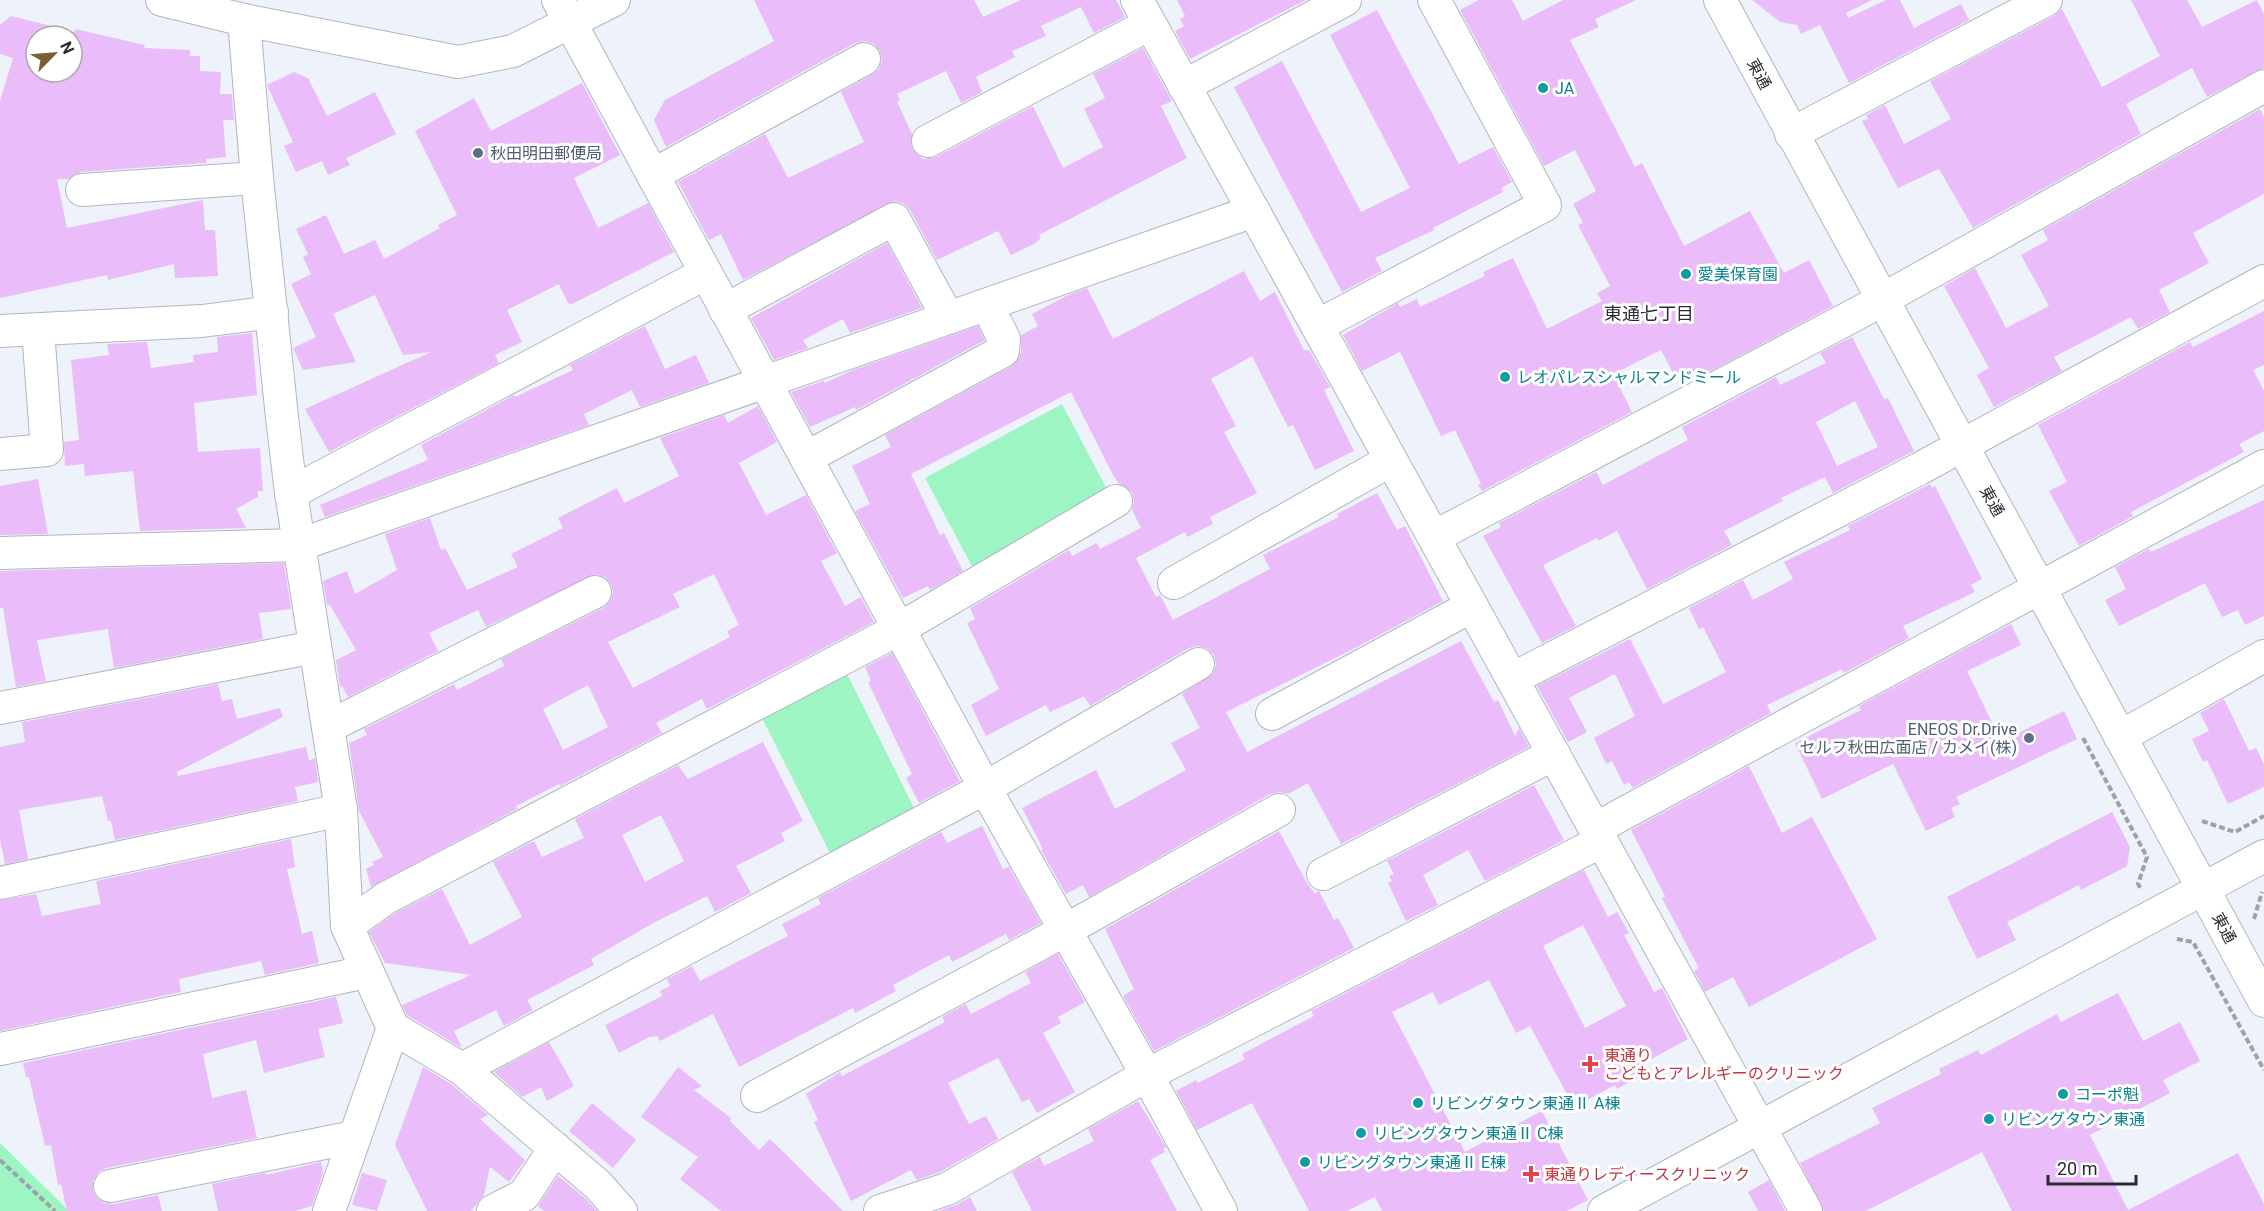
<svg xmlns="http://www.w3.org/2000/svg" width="2264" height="1211" font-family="Roboto,'Noto Sans JP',sans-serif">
	<rect width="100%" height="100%" fill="#edf2fb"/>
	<g fill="#9cf5c2">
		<path d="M1062,404L1111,497L974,570L925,478Z"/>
		<path d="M845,670L916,812L831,855L760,714Z"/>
		<path d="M0,1143L69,1211H0Z"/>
	</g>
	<g fill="#eabcf9" fill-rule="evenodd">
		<path d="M754,0H974L983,17L1021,0H1116L1125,17L1094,33L1081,7L1041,26L1046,36L1012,51L1015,57L976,77L982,92L961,103L946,71L897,94L900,100L897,102L912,134V149L923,159L936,157L1033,106L1063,168L1103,147L1084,109L1105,98L1093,74L1143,48L1172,101L1161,106L1187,158L1039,235L1041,238L1034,244L1011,255L998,231L937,260L910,210L903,203L894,201L743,280L721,234L709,240L678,182L765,134L788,178L864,142L841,92L873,74L879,69L882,60L880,51L874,44L865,41L855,43L666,147L654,120L665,100L774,41Z"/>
		<path d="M1177,0H1306L1190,59L1175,31L1184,26L1180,19L1185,16Z"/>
		<path d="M1479,0H1512L1523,21L1563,0H1636L1595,19L1599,27L1570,40L1635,167L1642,163L1684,246L1750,211L1784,273L1809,260L1833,306L1692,381L1686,369L1674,375L1661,350L1613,374L1632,412L1482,491L1478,485L1481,484L1455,430L1441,436L1400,352L1362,371L1343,335L1398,303L1400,307L1417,299L1420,307L1485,276L1483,272L1513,258L1547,329L1602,301L1597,293L1610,286L1578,225L1583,223L1573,204L1596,191L1575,150L1544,166L1460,10Z"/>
		<path d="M1752,0H1872L1846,13L1848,18L1886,0H1900L1914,28L1961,4L1969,20L1849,83L1820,25L1801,34L1797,25L1780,22Z"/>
		<path d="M2131,0H2187L2202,27L2257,0L2264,14V68L2207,97L2192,68L2126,104L2141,134L1973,228L1939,169L1898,188L1862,121L1868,119L1866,115L1885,105L1904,144L1951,119L1930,81L2054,16L2062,9L2102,87L2160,56Z"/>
		<path d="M1377,10L1459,164L1493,147L1512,182L1501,188L1503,192L1433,228L1434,230L1375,258L1382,271L1342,292L1234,87L1282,61L1361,212L1410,188L1330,35Z"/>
		<path d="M11,16L75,32V29L145,45L144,48L190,50V56H200V71L221,72L220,94H232L234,120H223L226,157L206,159V163L81,172L69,179H57L67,228L203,200L205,230H215L218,276L175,278L174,264L108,280L107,275L0,298V101L13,58L0,54V25ZM36,36H72V72H36Z"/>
		<path d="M294,72L308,78L327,116L375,92L396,134L346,158L350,165L328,175L322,161L296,172L284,146L293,142L267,85Z"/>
		<path d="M582,83L620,155L574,178L598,228L648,203L674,252L572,304L568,303L559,284L507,310L522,342L495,355L499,363L329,452L305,409L431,352L403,355L375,295L333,314L356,362L303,370L293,348L316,337L291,284L311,274L303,257L308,254L296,229L326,215L344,254L375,240L384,259L440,228L438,225L457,215L415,131L474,98L491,131Z"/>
		<path d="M2260,109L2264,117V194L2193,233L2209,263L2159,290L2170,312L2138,329L2131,317L2054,357L2062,371L1994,407L1977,375L1989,368L1944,286L1975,268L2006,328L2049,306L2021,255L2048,240L2043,230Z"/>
		<path d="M887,243L922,308L850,333L843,319L803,340L808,348L774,360L751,318Z"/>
		<path d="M1244,271L1260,301L1275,292L1304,350L1310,351L1330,387L1324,390L1354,451L1315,470L1293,425L1288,427L1252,356L1211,379L1236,426L1224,432L1257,493L1210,517L1213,524L1187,537L1185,532L1136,558L1156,597L1160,595L1173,620L1270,569L1263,555L1339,517L1337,514L1377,493L1397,530L1405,526L1443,601L1359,646L1226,712L1247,752L1461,641L1494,702L1498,700L1515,736L1519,728L1529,747L1341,844L1308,783L1288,794L1279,792L1270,794L1089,897L1083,885L1066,894L1041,850L1043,849L1022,808L1096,770L1115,809L1186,770L1171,743L1200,728L1182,694L1213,673L1216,665L1214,655L1206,648L1197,646L1189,648L1090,706L1084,696L1050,712L1046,705L986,736L971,705L999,689L967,623L975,619L970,608L1069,550L1072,556L1097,543L1100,549L1141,528L1132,510L1134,501L1132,492L1119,484L1113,475L1071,392L911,474L940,535L944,533L963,571L930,590L928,586L903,598L855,511L870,504L852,466L891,447L885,435L1012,366L1021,353V335L1038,326L1032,314L1068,295L1087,288L1113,339Z"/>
		<path d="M2264,311V365L2253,370L2264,391V431L2239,444L2244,452L2131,512L2133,516L2079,546L2049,491L2067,482L2038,425L2190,342L2193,347Z"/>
		<path d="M645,326L665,369L696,355L709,383L640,407L632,390L584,414L589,425L325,517L320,505L428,460L421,445L514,395L515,397L573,370L570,365Z"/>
		<path d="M978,326L985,340L856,410L855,407L810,427L791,392L824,381L825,383L853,370Z"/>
		<path d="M252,333L257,395L194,403L198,452L260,448L263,491H258V497L236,509L246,528L140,531L133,471L85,476L84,464L65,466L64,442L79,440L71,360L109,355L107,344L147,342L151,368L194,362L193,355L218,352L217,337Z"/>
		<path d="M1852,337L1884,399L1888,398L1914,451L1833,493L1825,477L1781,498L1783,501L1724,531L1732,545L1647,589L1617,531L1598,541L1597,538L1543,565L1576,626L1542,643L1483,536L1501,527L1499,523L1596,472L1603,485L1688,440L1682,427L1776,377L1780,385L1826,363L1820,353ZM1855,401L1878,447L1837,466L1816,422Z"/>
		<path d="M758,406L777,442L739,463L766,515L806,495L837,553L821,561L845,606L861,597L874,622L707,709L702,699L656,723L662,733L560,786L559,784L516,806L517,809L371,887L366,869L374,865L372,862L383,857L359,811L349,743L367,735L364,729L454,684L457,690L504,666L501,659L603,608L610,601L613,592L611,584L605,577L595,574L486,627L478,610L429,633L438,651L348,697L342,686L340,687L336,660L356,650L330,605H327L323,581L347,571L355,594L397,570L385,534L430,518L441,550L445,548L467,590L518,567L511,554L563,528L558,518L617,488L624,503L679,476L660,438L724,415L728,423ZM714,574L739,625L727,631L730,637L633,688L608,642L680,607L673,594ZM588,685L608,727L563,750L543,709Z"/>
		<path d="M38,479L48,534L0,535V486Z"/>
		<path d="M1930,484L1932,488L1935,486L1982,579L1971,585L1975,592L1903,626L1909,638L1844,673L1842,669L1767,705L1771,713L1633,788L1629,782L1624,785L1612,761L1606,764L1594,738L1635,716L1615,674L1569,698L1587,732L1568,742L1537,686L1630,639L1663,704L1726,672L1703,627L1699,629L1689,608L1743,580L1753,600L1793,579L1784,562L1850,530L1848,526Z"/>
		<path d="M2264,500V616L2245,625L2238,610L2222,617L2205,583L2119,626L2105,600L2126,589L2115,567L2149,549L2151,552Z"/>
		<path d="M284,563L291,609L259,613L263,639L114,668L108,629L37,640L46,681L16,687L3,608H0V571Z"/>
		<path d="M2011,624L2021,645L1967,671L2001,741L2064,711L2077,739L1956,797L1960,804L1951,808L1955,817L1926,831L1893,764L1822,799L1795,743L1861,710L1859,706Z"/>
		<path d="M892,653L960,781L919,803L906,778L912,774L868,682L871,681L865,667Z"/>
		<path d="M218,684L222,701L232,699L237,719L280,708L283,717L177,772L178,776L306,747L309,761L315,758L318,782L295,787L298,801L115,840L111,821H108L102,796L19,810L28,859L5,864L0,839V747L25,742L22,722Z"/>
		<path d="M2224,699L2249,751L2256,748L2264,764V787L2228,804L2207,760L2203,762L2192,739L2209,731L2200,713Z"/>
		<path d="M763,742L803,821L781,833L785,841L736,866L751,893L715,912L707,896L655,922L591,959L594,965L527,1000L533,1010L504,1026L496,1010L454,1031L462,1048L407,1015L402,1005L471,975L385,963L369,932L395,913L442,889L470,945L522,917L493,862L534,841L542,857L584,838L575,819L678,765L688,779ZM661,815L684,861L645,882L622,835Z"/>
		<path d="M1749,766L1782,833L1812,817L1877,939L1749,1007L1733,977L1705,992L1694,971L1699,968L1662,898L1665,896L1631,830Z"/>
		<path d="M1534,785L1564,840L1485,881L1468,850L1423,875L1438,905L1406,921L1388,883L1392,881L1389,876L1394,874L1387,861Z"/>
		<path d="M2112,812L2130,847L2127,866L2081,890L2079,885L2007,922L2016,940L1977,959L1947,897Z"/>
		<path d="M982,826L1003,869L1009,867L1041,923L1009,940L1006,934L952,962L949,955L893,985L896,991L855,1013L853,1008L739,1067L713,1014L660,1041L657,1036L649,1037L619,1053L605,1025L662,996L660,991L670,986L667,979L692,966L700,981L788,936L782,924L821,904L818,898L941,832L947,843Z"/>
		<path d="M1279,831L1307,883L1315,894L1319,891L1334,920L1338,918L1354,948L1154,1051L1123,996L1134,989L1105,929Z"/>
		<path d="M291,839L295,867L287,869L302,934L312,931L319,963L265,975L261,961L179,979L181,992L0,1031V900L36,894L42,916L101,904L96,881Z"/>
		<path d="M1584,870L1608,917L1617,912L1629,933L1624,935L1654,992L1662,988L1688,1039L1633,1069L1637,1078L1617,1089L1615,1085L1574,1107L1530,1026L1516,1033L1489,980L1439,1005L1433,992L1392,1012L1465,1152L1542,1111L1588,1200L1567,1211H1382L1375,1197L1347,1211H1309L1252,1103L1197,1130L1176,1091L1196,1080L1198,1083L1245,1059L1242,1054L1314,1016L1311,1011ZM1583,925L1626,1006L1585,1028L1543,946Z"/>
		<path d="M1058,954L1085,1002L1058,1017L1061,1023L1043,1033L1075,1092L1037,1113L1029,1099L1022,1102L998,1058L948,1083L969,1124L986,1116L998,1139L940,1172L917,1180L911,1170L851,1201L814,1122L818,1120L806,1094L840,1072L842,1076L945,1022L942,1017L966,1004L971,1014L1031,983L1025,972Z"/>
		<path d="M2118,993L2143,1041L2180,1022L2200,1061L2163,1080L2170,1093L2090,1135L2128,1210L2238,1153L2264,1204V1211H2012L1982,1152L1866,1211H1824L1800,1163L1880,1123L1872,1108L1941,1074L1939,1069L1978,1050L1981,1055L2057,1014L2061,1022Z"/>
		<path d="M336,997L343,1023L318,1029L325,1057L264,1073L256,1040L203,1054L212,1098L246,1090L257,1138L106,1168L99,1172L93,1180V1190L97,1198L104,1203L114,1204L158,1195L162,1211H67L61,1184L58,1185L51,1145L45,1146L29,1077H26L23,1063Z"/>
		<path d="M549,1042L574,1086L547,1101L541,1087L522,1097L494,1072Z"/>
		<path d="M423,1067L451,1084L488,1115L480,1119L525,1160L509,1182L490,1167L484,1195L471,1211H427L395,1145Z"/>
		<path d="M678,1067L702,1086L694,1090L731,1118L730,1121L759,1150L770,1139L843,1211H721L680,1179L698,1157L641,1117Z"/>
		<path d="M1138,1101L1166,1147L1163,1149L1165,1152L1150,1160L1177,1211H1032L1012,1172L1040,1157L1044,1166L1094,1141L1088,1129Z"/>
		<path d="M592,1103L636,1140L613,1168L569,1131Z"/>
		<path d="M321,1162L323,1173L312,1206L295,1211H218L212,1184L265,1173L266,1175Z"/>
		<path d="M362,1173L387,1180L377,1211L352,1205Z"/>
		<path d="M558,1176L585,1198L597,1211H544L538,1206Z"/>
		<path d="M1769,1180L1785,1211H1758L1748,1192Z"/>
		<path d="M970,1197L977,1211H938L956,1205Z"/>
	</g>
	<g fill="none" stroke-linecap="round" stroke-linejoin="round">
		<g stroke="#b1b5be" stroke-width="34">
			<g id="minor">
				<path d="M162,0L244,20L458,62L513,51L614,0"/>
				<path d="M558,0L985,788L1147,1075L1221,1211"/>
				<path d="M1137,0L1806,1211"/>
				<path d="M1720,0L2264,1001"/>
				<path d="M244,20L257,178L282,417L291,493L341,810L347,926L393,1028L329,1211"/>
				<path d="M1184,86L1345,0"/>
				<path d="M1791,134L2046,0"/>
				<path d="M928,141L1150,24"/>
				<path d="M653,175L864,59"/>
				<path d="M82,190L257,178"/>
				<path d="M725,310L894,219L948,318"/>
				<path d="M1317,326L1545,205L1434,0"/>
				<path d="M0,331L202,321L272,312"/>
				<path d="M0,454L47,450L38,330"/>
				<path d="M806,458L1003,351L1004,339L995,321"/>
				<path d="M291,493L704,274"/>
				<path d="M1434,537L1860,312L2264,86"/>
				<path d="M0,553L299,545L1254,211"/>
				<path d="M1174,583L1391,460"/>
				<path d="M1512,679L1919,469L2264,281"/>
				<path d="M0,708L315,647"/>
				<path d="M1272,714L1472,606"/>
				<path d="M328,727L595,592"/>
				<path d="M2120,737L2264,656"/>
				<path d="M1595,829L2264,466"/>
				<path d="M1323,874L1554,754"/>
				<path d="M0,883L341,810"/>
				<path d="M347,926L386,898L899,629L1116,501"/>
				<path d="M393,1028L462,1069L598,1185L621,1211"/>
				<path d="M0,1049L366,972"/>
				<path d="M462,1069L985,788L1198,664"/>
				<path d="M757,1096L1064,931L1279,810"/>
				<path d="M110,1186L354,1137"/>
				<path d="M493,1211L524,1195L555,1148"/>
				<path d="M880,1211L947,1189L1147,1075L1602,841"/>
				<path d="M1604,1211L2264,856"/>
			</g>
		</g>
		<g stroke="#9da1a8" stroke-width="4" stroke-dasharray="6 3" stroke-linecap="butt">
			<path d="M2083,738L2147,857L2138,884L2141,889"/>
			<path d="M2202,821L2235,832L2264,816"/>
			<path d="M2254,919L2262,892"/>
			<path d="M2177,939L2193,942L2264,1070"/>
			<path d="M0,1160L55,1211"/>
		</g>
		<use href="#minor" stroke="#fff" stroke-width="32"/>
	</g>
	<g fill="#0f9aa8" stroke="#fff" stroke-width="2">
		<circle cx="1543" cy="88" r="6"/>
		<circle cx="1686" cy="274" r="6"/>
		<circle cx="1505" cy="377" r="6"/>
		<circle cx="2063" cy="1094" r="6"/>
		<circle cx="1418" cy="1103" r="6"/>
		<circle cx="1989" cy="1119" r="6"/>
		<circle cx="1361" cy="1133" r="6"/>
		<circle cx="1305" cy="1162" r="6"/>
	</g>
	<g fill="#5c6f8a" stroke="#fff" stroke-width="2">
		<circle cx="478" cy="153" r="6"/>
		<circle cx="2029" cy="738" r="6"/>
	</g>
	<g fill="#e0444e" stroke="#fff" stroke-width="2">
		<path d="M1587 1055h6v6h6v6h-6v6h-6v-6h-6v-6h6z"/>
		<path d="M1528 1165h6v6h6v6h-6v6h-6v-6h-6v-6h6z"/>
	</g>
	<g text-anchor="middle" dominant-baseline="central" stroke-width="6" stroke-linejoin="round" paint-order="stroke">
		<g font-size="16" fill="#2a2b2f" stroke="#fff">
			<text transform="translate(1759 74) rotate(62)">東通</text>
			<text transform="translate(1992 501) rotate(61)">東通</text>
			<text transform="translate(2224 928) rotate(62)">東通</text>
		</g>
		<g font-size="16" fill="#0d838f" stroke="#fff" text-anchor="start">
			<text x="1555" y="88">JA</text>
			<text x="1698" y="274">愛美保育園</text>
			<text x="1517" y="377">レオパレスシャルマンドミール</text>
			<text x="2075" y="1094">コーポ魁</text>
			<text x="1430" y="1103">リビングタウン東通Ⅱ A棟</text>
			<text x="2001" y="1119">リビングタウン東通</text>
			<text x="1373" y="1133">リビングタウン東通Ⅱ C棟</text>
			<text x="1317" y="1162">リビングタウン東通Ⅱ E棟</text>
		</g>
		<g font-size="16" fill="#4e5e75" stroke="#fff" text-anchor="start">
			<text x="490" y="153">秋田明田郵便局</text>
			<text x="2017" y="729" text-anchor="end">ENEOS Dr.Drive<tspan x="2017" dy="18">セルフ秋田広面店 / カメイ(株)</tspan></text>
		</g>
		<g font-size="16" fill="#be3a42" stroke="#fff" text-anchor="start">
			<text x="1604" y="1055">東通り<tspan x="1604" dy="18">こどもとアレルギーのクリニック</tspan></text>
			<text x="1544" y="1174">東通りレディースクリニック</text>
		</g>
		<g font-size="18" fill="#282b32" stroke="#fff">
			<text x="1649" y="313">東通七丁目</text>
		</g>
	</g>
	<g transform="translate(54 54) rotate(65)"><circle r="28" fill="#ffffff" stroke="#aaaaac" stroke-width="1.5"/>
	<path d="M0-4.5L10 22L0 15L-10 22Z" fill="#7c5e32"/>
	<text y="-9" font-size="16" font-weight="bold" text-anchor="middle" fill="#2a2b2f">N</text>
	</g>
	<path d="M2048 1175v9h88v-9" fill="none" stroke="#2a2b2f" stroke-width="3"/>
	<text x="2057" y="1175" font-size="18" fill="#2a2b2f" stroke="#ffffff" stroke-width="4.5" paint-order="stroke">20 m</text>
</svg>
